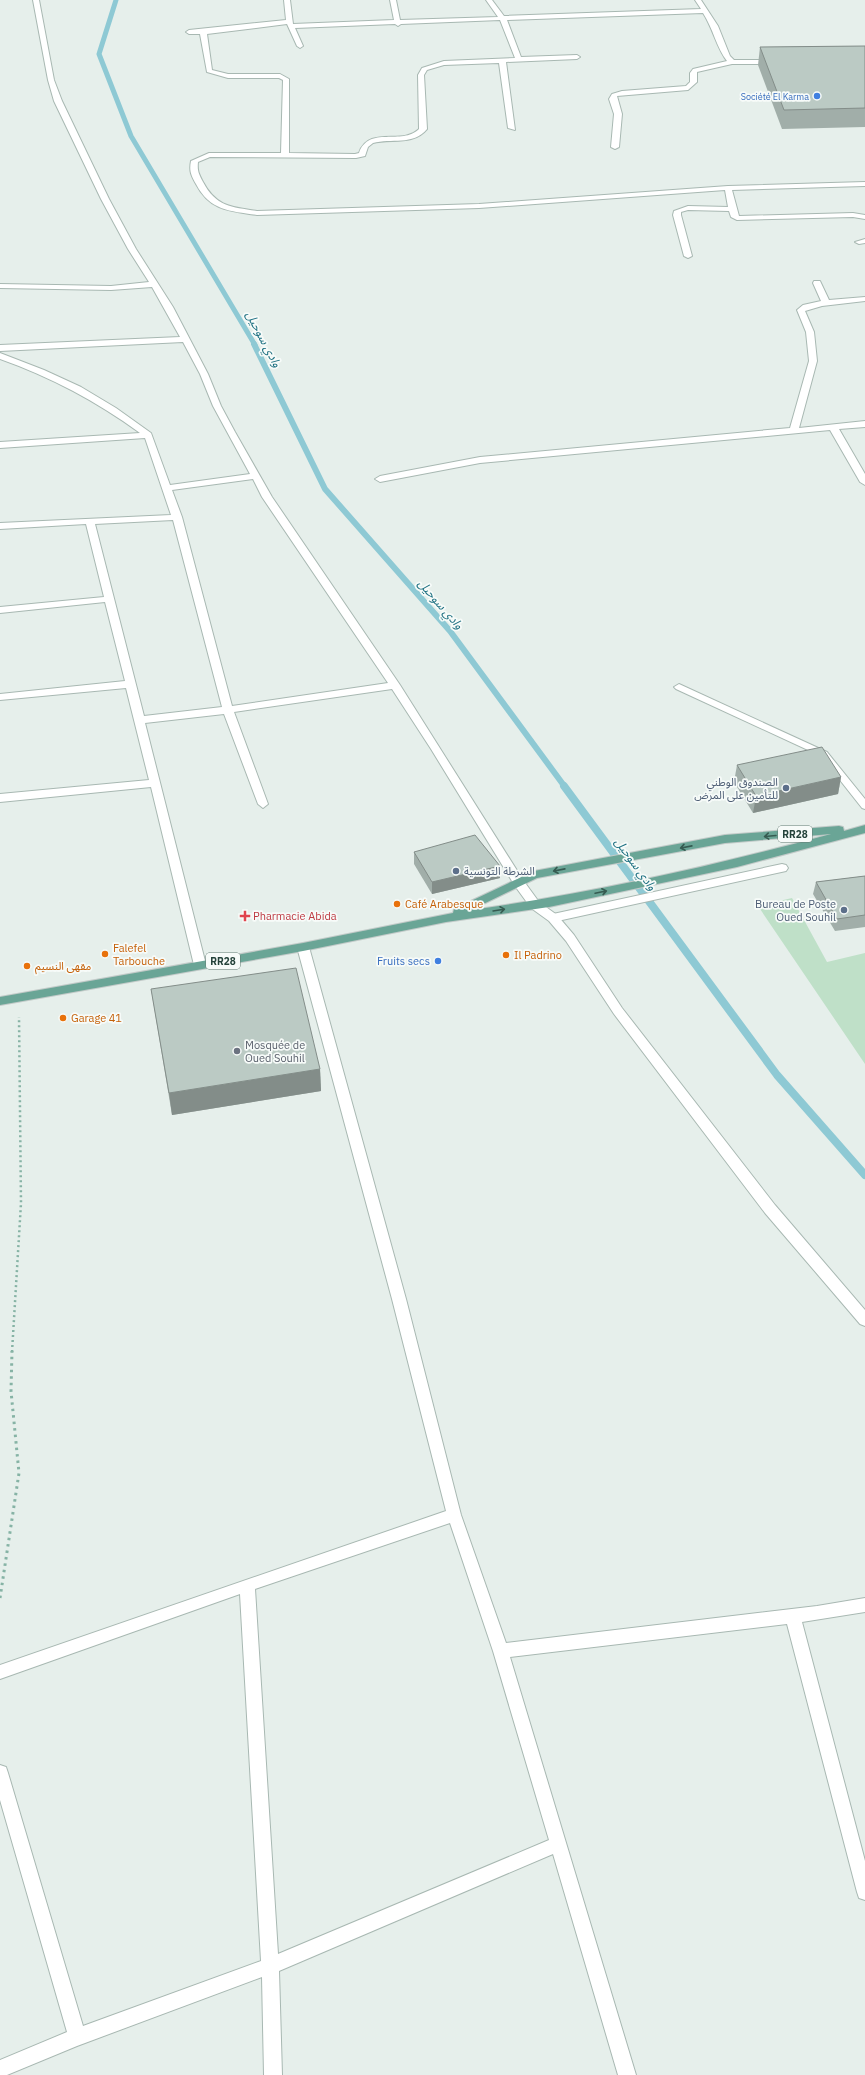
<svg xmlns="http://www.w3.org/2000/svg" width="865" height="2075" font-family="'IBM Plex Sans','Noto Sans Arabic',sans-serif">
	<rect width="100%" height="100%" fill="#e6efeb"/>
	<path fill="#bfe0c8" d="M792,898L827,962L865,953V1064L758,906Z"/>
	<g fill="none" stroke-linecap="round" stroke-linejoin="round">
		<path stroke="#8ec9d4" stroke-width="5" d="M116,0L99,54L131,136L255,345"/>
		<path stroke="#8ec9d4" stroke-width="6" d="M254,344L325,489L450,631L565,787"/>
		<path stroke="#8ec9d4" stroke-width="8" d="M564,786L777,1075L865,1175"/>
		<g stroke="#a8b8b2" stroke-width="2">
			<path id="service" d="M679,684L827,752L865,799V809L862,808L821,756L676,689L674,687Z"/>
		</g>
		<g stroke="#a8b8b2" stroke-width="2">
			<path id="pedestrian" d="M782,864L786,865L788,868L786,871L553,922L547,918L553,914Z"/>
		</g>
		<g stroke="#a8b8b2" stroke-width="2">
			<g id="minor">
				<path d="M33,0H39L54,80L62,101L109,199L136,249L173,307L208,374L221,406L235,432L272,497L400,685L523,880L539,902L557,915L574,935L622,1008L775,1205L865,1310V1326L860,1324L765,1213L614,1014L566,941L549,921L531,908L515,886L431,749L392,689L234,712L268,804L263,808L258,804L224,714L145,723L206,965L200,969L194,965L151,787L0,802V794L149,780L126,688L0,700V694L125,681L105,602L0,613V607L104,597L86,524L0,529V523L171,515L145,438L0,448V442L140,433C96,401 51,377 0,359V353L44,370L81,387L116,408L151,433L170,485L250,474L213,406L200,374L183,342L0,351V345L180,337L152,287L111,290L0,288V284L111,286L149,282L128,249L101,199L54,101L48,80ZM253,479L262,497L388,683L232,706L182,517L172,490ZM173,520L222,707L144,716L95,524Z"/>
				<path d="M284,0H290L293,24L394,20L390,0H396L400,20L498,17L486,0H492L504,16L701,9L695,0H701L718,26L730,56L734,60H773L776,62L773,64H732L697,72V82L688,90L617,96L622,114L619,147L615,149L611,147L614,114L609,99L612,94L622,91L686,86L690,82V73L693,69L727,61C717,49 713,28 703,13L507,20L521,57L577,55L580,57L577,59L506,62L515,130L508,128L499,63L444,65L427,70L424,75L427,129C413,146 391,138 373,143L368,147L365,156L356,158L210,157L198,162C197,171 199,174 203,182C216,207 232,207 257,211L479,204L728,186L865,182V186L732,190L739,216L853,213L865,215V219L853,217L737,220L731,217L729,211L688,210L681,212V215L692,256L688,258L684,256L673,215L674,211L688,206L728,207L725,190L479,208L257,215C230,211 210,211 196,184C191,175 189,171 191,161L209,153H281L283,80L279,78H228L207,72L200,34H189L186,32L189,30L286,20ZM500,20L515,58L444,61L422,68L418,75L419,129C402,146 369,125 359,153L355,154L289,153V79L280,74H228L212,70L207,34L287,24L297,46L300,48L303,46L295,28L395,24L398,26L401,24Z"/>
				<path d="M865,239V243L859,244L855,242Z"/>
				<path d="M814,281H820L829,300L865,297V301L822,306L805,311L814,332L817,361L799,428L865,421V427L839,429L865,474V485L860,482L830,430L480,463L380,482L375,479L380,476L480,457L790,428L809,361L806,332L797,310L803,305L821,301L813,283Z"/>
				<path d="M303,943L309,947L406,1299L461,1515L506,1643L817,1606L865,1598V1612L802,1622L865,1861V1900L859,1898L857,1892L787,1624L510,1657L636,2075H618L553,1854L279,1971L282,2075H264L262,1977L77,2046L7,2075H0V2060L67,2032L0,1800V1765L6,1767L8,1773L83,2026L261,1961L240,1594L0,1679V1665L446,1511L392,1299L297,947ZM450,1523L493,1651L549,1840L278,1954L255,1589Z"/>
			</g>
		</g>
		<g stroke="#c2cac8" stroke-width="2">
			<path id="primary" d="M865,825V833L737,867L549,907L446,922L303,951L0,1005V997L303,943L453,913L454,909L534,871L725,835L839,826L843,827L844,831ZM831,834C712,866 593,893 471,910L537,878L725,843Z"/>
		</g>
		<path stroke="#86b3a5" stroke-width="2.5" stroke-dasharray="2 3" stroke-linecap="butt" d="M12,1352L21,1203L19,1017"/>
		<path stroke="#86b3a5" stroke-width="3" stroke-dasharray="2.5 4" stroke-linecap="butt" d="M0,1598L19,1473L11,1391L12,1351"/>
		<use href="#service" fill="#fff" fill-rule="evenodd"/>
		<use href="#pedestrian" fill="#fff" fill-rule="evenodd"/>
		<use href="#minor" fill="#fff" fill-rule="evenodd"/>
		<use href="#primary" fill="#6aa596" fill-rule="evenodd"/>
	</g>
	<g fill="#a1aea9">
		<path d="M865,46V127L782,129L758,65L760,47Z"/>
		<path d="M737,765L841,777L838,794L753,813L734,782Z"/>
		<path d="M414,852L500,866V878L432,894L414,864Z"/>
		<path d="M865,876V927L835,931L813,894L816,882Z"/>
		<path d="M151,989L320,1069L321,1091L172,1115Z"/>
	</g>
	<g fill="#838d89">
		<path d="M841,777L838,794L753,813L756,796Z"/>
		<path d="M500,866V878L432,894V882Z"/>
		<path d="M320,1069L321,1091L172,1115L169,1093Z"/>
	</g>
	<g fill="#bbcac4" stroke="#838d89">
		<path d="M865,46V108L784,110L760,47Z"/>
		<path d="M822,747L841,777L756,796L737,765Z"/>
		<path d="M475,835L500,866L432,882L414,852Z"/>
		<path d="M865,876V915L837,919L816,882Z"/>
		<path d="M296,968L320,1069L169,1093L151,989Z"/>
	</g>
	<defs><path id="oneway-shaft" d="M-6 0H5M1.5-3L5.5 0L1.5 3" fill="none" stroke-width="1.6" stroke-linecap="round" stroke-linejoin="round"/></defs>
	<g stroke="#365b51">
		<use href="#oneway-shaft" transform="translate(770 836) rotate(175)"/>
		<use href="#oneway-shaft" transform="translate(686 847) rotate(169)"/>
		<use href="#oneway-shaft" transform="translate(559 870) rotate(169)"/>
		<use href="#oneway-shaft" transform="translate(601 892) rotate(-12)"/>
		<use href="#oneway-shaft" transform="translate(499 910) rotate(-9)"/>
	</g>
	<g fill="#3f7fe0" stroke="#f7fbf9" stroke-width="1.5">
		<circle cx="817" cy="96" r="4"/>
		<circle cx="438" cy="961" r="4"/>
	</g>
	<g fill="#5c6f8a" stroke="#f7fbf9" stroke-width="1.5">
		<circle cx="786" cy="788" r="4"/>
		<circle cx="456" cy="871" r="4"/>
		<circle cx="844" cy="910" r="4"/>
	</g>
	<g fill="#e8710a" stroke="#f7fbf9" stroke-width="1.5">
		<circle cx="397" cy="904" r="4"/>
		<circle cx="105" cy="954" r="4"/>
		<circle cx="506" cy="955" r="4"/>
		<circle cx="27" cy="966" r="4"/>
		<circle cx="63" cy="1018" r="4"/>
	</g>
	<path fill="#e0444e" stroke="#f7fbf9" stroke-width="1.5" d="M243 910h4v4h4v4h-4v4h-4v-4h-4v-4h4z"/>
	<circle fill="#6b7280" stroke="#f7fbf9" stroke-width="1.5" cx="237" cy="1051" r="4"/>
	<g text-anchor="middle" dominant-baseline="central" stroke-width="3.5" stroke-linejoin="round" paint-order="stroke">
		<g font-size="9" fill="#366cbe" stroke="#f7fbf9" text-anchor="end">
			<text x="809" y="96">Société El Karma</text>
		</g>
		<g fill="#f7fbf9" stroke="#637a73" stroke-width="1">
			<rect x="778" y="826" width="34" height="16" rx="3"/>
			<rect x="206" y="953" width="34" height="16" rx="3"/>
		</g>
		<g font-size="10" font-weight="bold" fill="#24423a">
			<text x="795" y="834">RR28</text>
			<text x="223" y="961">RR28</text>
		</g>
		<g font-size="11" fill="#4e5e75" stroke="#f7fbf9" text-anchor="end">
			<text x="778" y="782">الصندوق الوطني<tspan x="778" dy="13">للتأمين على المرض</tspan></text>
			<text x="464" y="871" text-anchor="start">الشرطة التونسية</text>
			<text x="836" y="904">Bureau de Poste<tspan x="836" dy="13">Oued Souhil</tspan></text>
		</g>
		<g font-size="11" fill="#c56008" stroke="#f7fbf9" text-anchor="start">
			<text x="405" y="904">Café Arabesque</text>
			<text x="113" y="948">Falefel<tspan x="113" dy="13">Tarbouche</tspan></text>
			<text x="514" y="955">Il Padrino</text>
			<text x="35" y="966">مقهى النسيم</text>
			<text x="71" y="1018">Garage 41</text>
		</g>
		<g font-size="11" fill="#be3a42" stroke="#f7fbf9" text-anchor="start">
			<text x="253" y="916">Pharmacie Abida</text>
		</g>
		<g font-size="11" fill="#366cbe" stroke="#f7fbf9" text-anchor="end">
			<text x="430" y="961">Fruits secs</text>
		</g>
		<g font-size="11" fill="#5b616d" stroke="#f7fbf9" text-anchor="start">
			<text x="245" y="1045">Mosquée de<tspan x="245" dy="13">Oued Souhil</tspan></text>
		</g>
		<g font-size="12" font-style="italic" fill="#1c6f80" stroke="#f7fbf9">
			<text transform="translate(264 339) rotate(62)">وادي سوحيل</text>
			<text transform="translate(441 604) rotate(49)">وادي سوحيل</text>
			<text transform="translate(636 864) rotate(54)">وادي سوحيل</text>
		</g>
	</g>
</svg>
